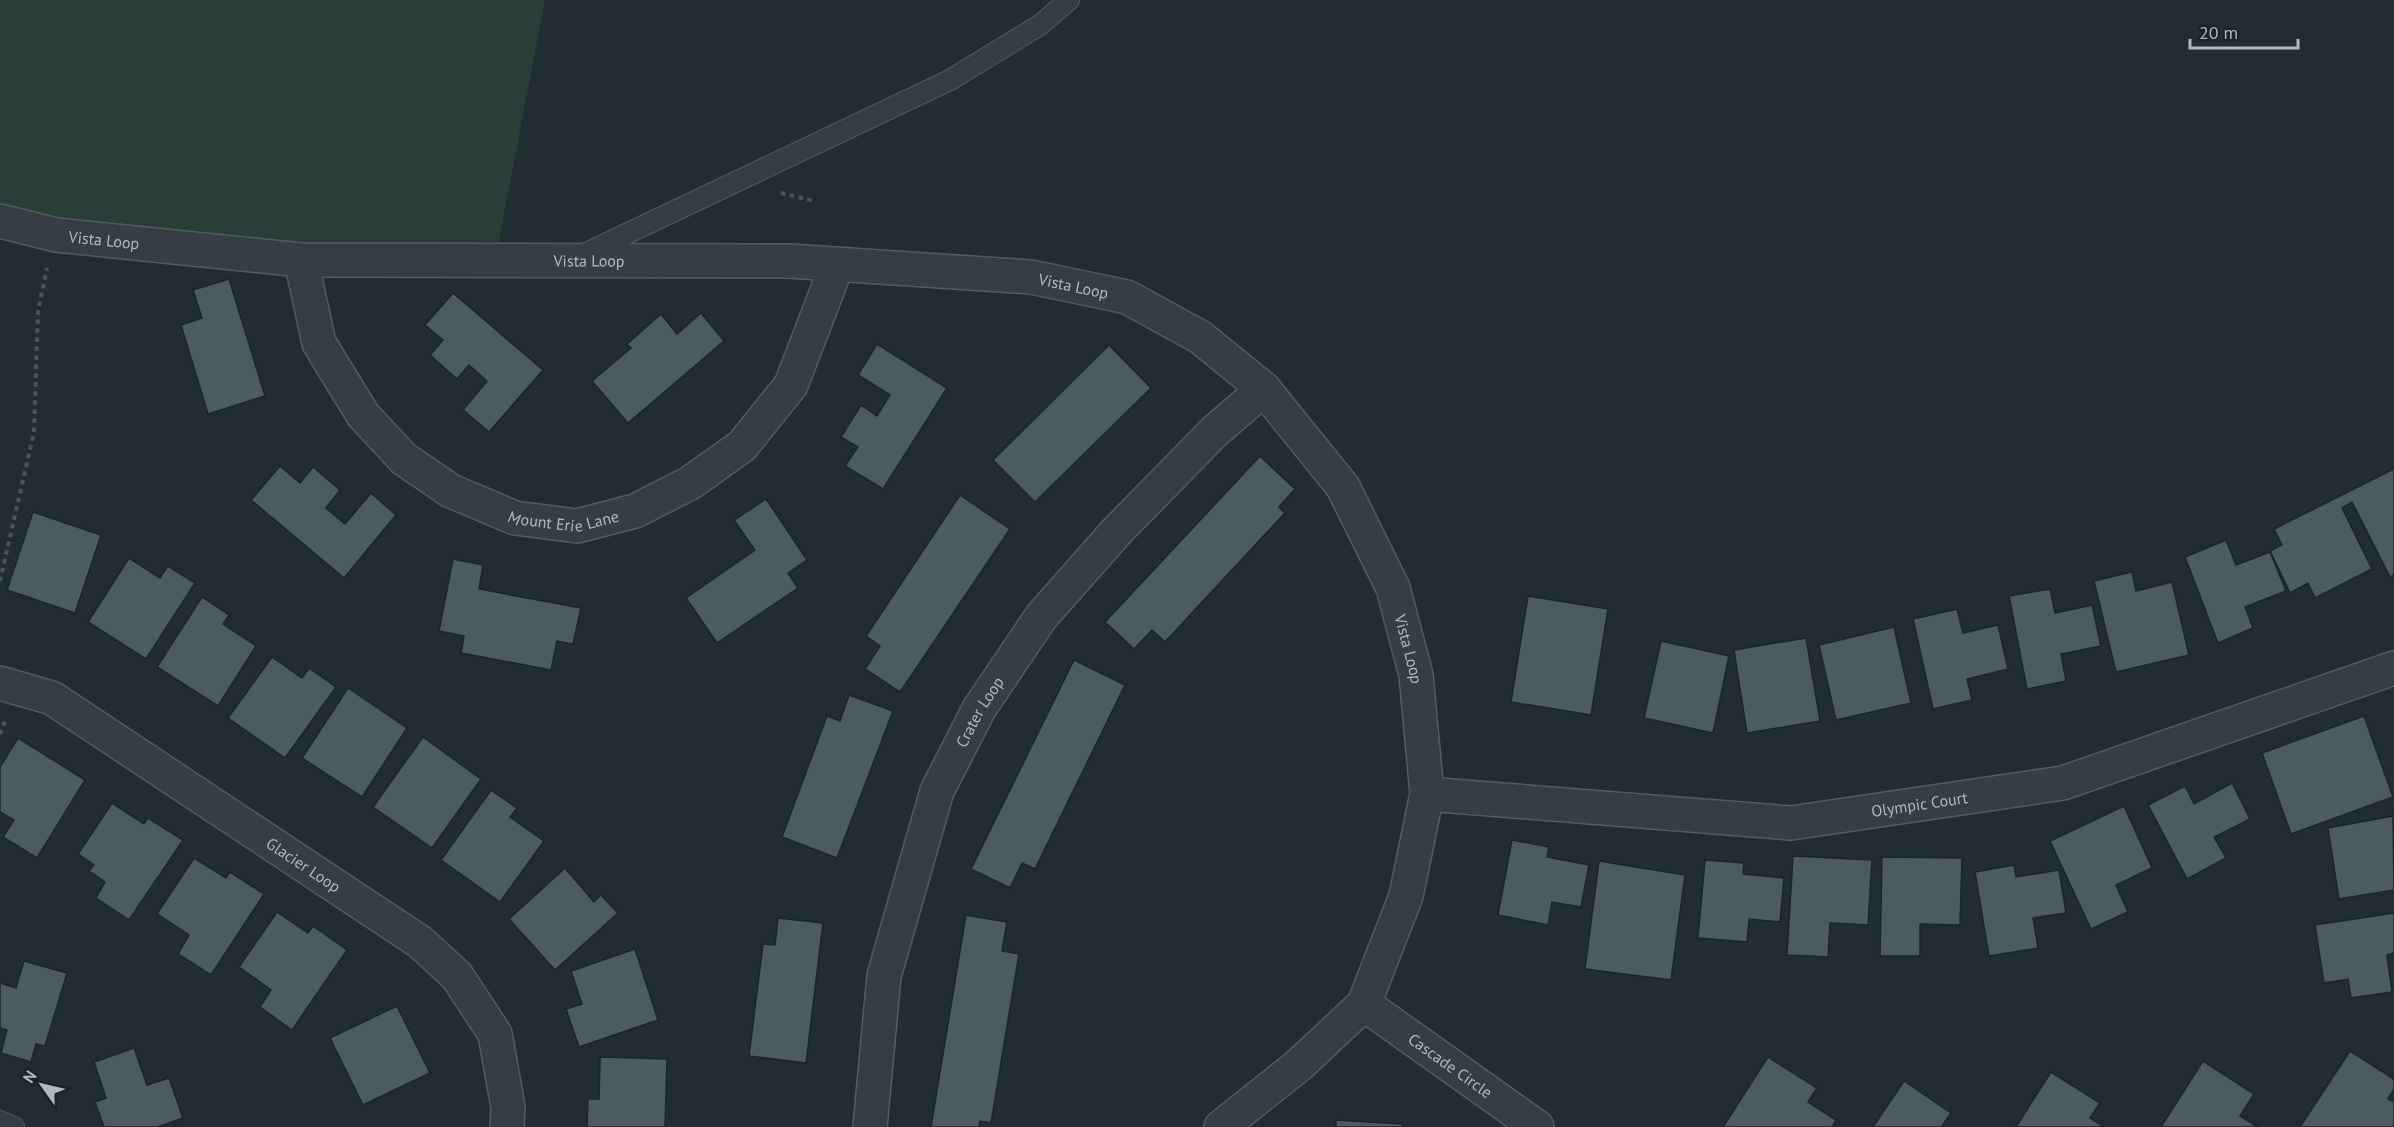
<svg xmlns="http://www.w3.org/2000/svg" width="2394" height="1127" font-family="'PT Sans',sans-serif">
	<rect width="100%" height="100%" fill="#212d33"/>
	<path fill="#2a3d38" d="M0,0H545L495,261L0,221Z"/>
	<g fill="#4c5a61" stroke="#1c252a" stroke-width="1.5">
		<path d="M229,279L265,396L208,414L181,325L202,318L193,290Z"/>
		<path d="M453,293L543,370L489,432L463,410L487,381L469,365L457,379L430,355L443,340L425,325Z"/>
		<path d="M701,313L724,341L628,423L592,381L631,348L627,344L661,314L677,334Z"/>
		<path d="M877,344L947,388L883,489L845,466L858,447L841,437L861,405L877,416L890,395L858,375Z"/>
		<path d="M1109,345L1151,388L1035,502L993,460Z"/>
		<path d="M1260,456L1295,489L1279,507L1285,513L1165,642L1152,630L1134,649L1105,622Z"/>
		<path d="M280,466L300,483L313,467L340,490L326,508L345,524L371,493L396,515L344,578L251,500Z"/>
		<path d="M2394,469V575L2390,577L2352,502L2342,508L2372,569L2315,598L2308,583L2290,593L2270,551L2282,545L2274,529Z"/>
		<path d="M960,495L1010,529L900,692L865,669L880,646L866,636Z"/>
		<path d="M766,499L807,560L788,573L798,588L717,643L686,598L755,550L734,520Z"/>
		<path d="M33,512L101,535L75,613L7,590Z"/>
		<path d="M2226,540L2236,565L2270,552L2286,591L2245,607L2253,628L2218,643L2185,557Z"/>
		<path d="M129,558L160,578L168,566L195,583L146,659L88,622Z"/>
		<path d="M453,559L483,565L479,589L581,608L573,644L557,641L551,670L461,653L464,636L439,631Z"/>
		<path d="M2132,572L2136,591L2172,582L2189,655L2116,672L2094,581Z"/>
		<path d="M2050,589L2055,613L2092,605L2101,646L2061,654L2066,681L2027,689L2009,596Z"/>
		<path d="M1528,596L1608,609L1591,715L1511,702Z"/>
		<path d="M202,597L229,615L223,624L256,646L218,706L157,667Z"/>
		<path d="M1957,609L1963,633L1998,625L2008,669L1967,679L1972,700L1933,709L1913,619Z"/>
		<path d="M1894,627L1911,703L1836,720L1819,645Z"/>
		<path d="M1806,638L1820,721L1747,733L1734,650Z"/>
		<path d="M1661,641L1729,656L1713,733L1644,718Z"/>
		<path d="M272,657L302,678L309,668L336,687L285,758L228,718Z"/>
		<path d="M1074,660L1125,685L1035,869L1022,863L1010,888L971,869Z"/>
		<path d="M348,688L407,728L362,797L302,758Z"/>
		<path d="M849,695L893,711L837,858L782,837L827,716L840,721Z"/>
		<path d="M2364,716L2393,797L2291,834L2262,753Z"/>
		<path d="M423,737L481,779L432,848L373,807Z"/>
		<path d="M18,738L85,780L37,858L3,837L14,820L0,812V767Z"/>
		<path d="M2232,783L2250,819L2214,837L2226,858L2187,879L2148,805L2185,786L2194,804Z"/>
		<path d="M491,790L517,808L510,817L544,841L500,902L441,860Z"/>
		<path d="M112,803L144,824L148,818L183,840L129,920L96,898L105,882L89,871L94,865L78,854Z"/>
		<path d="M2124,806L2152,868L2116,885L2128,912L2091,929L2050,841Z"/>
		<path d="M2393,816L2394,890L2339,899L2328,828Z"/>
		<path d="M1512,840L1549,847L1547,857L1589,865L1581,907L1552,902L1548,925L1498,915Z"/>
		<path d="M1793,856L1872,860L1868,925L1830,923L1828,957L1787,955Z"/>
		<path d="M1882,857L1962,858L1960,925L1920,924V956H1880Z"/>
		<path d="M194,858L226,878L230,872L264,894L211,975L178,954L189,935L157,914Z"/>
		<path d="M1705,860L1744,863L1743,874L1784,878L1780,922L1749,919L1747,942L1698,938Z"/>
		<path d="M1599,861L1685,875L1671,980L1585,969Z"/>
		<path d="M2014,865L2016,877L2059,870L2066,913L2033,918L2038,948L1989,956L1975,872Z"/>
		<path d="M565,868L594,902L601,895L618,913L555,970L509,919Z"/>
		<path d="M277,912L308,933L313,926L347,950L292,1030L260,1007L271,990L239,967Z"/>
		<path d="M2394,913V953L2387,955L2392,992L2351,998L2348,979L2324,983L2315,925Z"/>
		<path d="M966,915L1007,922L1002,951L1019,954L991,1123L980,1121L979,1127H931Z"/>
		<path d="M778,918L823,923L806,1063L749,1056L763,944L775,945Z"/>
		<path d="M635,949L658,1020L579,1047L566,1009L582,1004L571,971Z"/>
		<path d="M24,961L67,973L45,1046L36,1044L31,1062L1,1053L7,1030L0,1028V983L16,988Z"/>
		<path d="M397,1006L430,1073L363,1105L330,1038Z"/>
		<path d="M134,1048L147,1085L169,1078L183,1118L158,1127H104L95,1102L106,1098L94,1062Z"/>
		<path d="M2350,1051L2394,1079V1089L2388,1099L2394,1102V1127H2300Z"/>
		<path d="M600,1057L667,1059L665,1127H587L588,1099H599Z"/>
		<path d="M1768,1057L1817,1088L1808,1102L1836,1120L1832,1127H1723Z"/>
		<path d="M2203,1061L2254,1094L2240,1116L2258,1127H2161Z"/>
		<path d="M2051,1072L2100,1103L2090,1118L2104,1127H2016Z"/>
		<path d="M1904,1081L1951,1113L1942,1126L1944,1127H1873Z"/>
		<path d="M1336,1120L1403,1124L1402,1127H1336Z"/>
	</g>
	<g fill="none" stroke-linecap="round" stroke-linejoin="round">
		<g stroke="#525c62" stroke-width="22">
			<g id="service">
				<path d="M582,255L950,80L1040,25L1069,0"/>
				<path d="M0,1121L14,1127"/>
			</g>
		</g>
		<g stroke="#525c62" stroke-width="36">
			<g id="minor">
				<path id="s1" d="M0,221L56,235L301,260L789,261L1031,277L1127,297L1200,337L1264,389L1343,487L1393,588L1416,675L1427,794L1406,896L1364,1004L1299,1065L1221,1127"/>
				<path id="s2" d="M301,260L319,343L363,415L404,459L451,491L515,518L577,526L635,511L690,483L742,446L791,385L837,265"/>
				<path id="s3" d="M0,683L52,698L420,942L457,976L495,1034L508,1107L507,1127"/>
				<path id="s4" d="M1427,794L1791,823L2063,783L2394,668"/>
				<path id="s5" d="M1364,1004L1537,1127"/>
				<path id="s6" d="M870,1127L884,976L937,791L979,709L1041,617L1117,531L1215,431L1264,389"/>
			</g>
		</g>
		<g stroke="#465856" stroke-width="4" stroke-dasharray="4.5 4.5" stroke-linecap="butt">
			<path d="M781,193L814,201"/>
			<path d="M0,581L34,432L38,311L47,268"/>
			<path d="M0,734L5,721"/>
		</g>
		<use href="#service" stroke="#343e44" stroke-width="20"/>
		<use href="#minor" stroke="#343e44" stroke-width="33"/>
	</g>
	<g text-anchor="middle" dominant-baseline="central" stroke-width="6" stroke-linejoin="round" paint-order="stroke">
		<g font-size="16" fill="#aebac1" stroke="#1a2328">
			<text stroke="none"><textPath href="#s1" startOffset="106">Vista Loop</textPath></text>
			<text stroke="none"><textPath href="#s1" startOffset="592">Vista Loop</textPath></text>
			<text stroke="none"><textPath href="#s1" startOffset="1078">Vista Loop</textPath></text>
			<text stroke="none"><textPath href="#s2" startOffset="405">Mount Erie Lane</textPath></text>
			<text stroke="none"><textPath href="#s1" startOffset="1600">Vista Loop</textPath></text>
			<text stroke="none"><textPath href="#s6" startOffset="434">Crater Loop</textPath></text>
			<text stroke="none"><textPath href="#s4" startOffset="495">Olympic Court</textPath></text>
			<text stroke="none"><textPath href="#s3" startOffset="356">Glacier Loop</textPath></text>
			<text stroke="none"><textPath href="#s5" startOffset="106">Cascade Circle</textPath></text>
		</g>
	</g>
	<g transform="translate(42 1085) rotate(304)" stroke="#1a2328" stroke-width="4.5" paint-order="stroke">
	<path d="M0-4.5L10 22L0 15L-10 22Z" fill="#aebac1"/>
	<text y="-9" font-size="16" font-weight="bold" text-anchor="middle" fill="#aebac1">N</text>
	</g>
	<path d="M2190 39v9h108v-9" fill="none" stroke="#aebac1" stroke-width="3"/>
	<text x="2199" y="39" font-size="18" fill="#aebac1" stroke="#1a2328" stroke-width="4.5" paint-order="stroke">20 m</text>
</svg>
